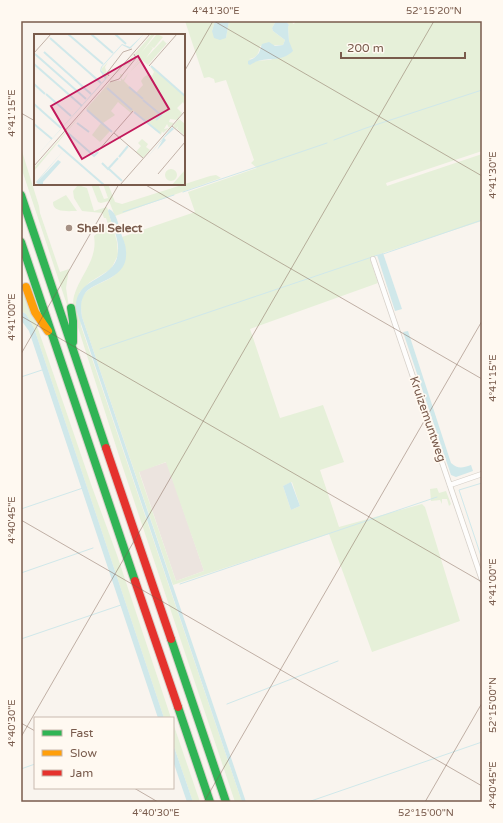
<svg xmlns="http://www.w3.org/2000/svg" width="503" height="823" font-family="'Varela Round',sans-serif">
	<rect width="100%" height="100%" fill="#f9f4ee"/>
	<path fill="#ece4df" d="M167,462L204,571L176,581L139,471Z"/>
	<g fill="#e6f0d9" fill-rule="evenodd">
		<path d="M185,21H215L212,31L226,38L229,21H276L272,28L273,31L285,40L283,45L260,46C259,53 257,58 249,59C256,62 264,60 271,60L289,41L288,27L289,25L286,21H292L293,24L295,23V21H482V151L386,183L387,186L482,154V221L377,255L370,259L378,283L250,329L280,418L323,405L344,462L320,470L339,527L422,504L425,507L460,621L372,652L329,534L173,585L82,317C81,309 79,297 87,291C102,279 114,283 122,263C127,251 126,249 122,237L195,212L188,192L257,168L251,163L254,160L226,80L215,83L214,79L209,77L204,78ZM166,462L204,571L176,581L139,472ZM292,482L300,506L291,510L283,486Z"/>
		<path d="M21,148L39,206L40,213L60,272L69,269L66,288L70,314L21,167Z"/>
		<path d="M216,175L221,178L115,216L109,201L101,203L98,202L91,184H98L104,199L108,198L103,184H108L115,202L122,204L210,176Z"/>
		<path d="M78,185L87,188L94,211L107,207L117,242L118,255L111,269L90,282L79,293L81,326L242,802H235L121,462L75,318C74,311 72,303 74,296C80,275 98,260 94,236L108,224L106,218H104L102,213L82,211L74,198L73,191Z"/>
		<path d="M66,195L77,211C69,211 52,213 53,202Z"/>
		<path d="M21,291L27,299L36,323L92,487L117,555L171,718H164L34,328L26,314L21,311Z"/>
		<path d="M437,488L439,493L446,491L451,504L449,506L447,499H442V504L440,500L431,501L430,489Z"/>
		<path d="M173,723L200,802H193L173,744Z"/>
	</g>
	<g fill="#d0e8ea">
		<path d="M215,21H229L226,38L220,40L214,38L212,31Z"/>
		<path d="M276,21H286L289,25L288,27L289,41L293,51C280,64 263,55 250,65L248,64V61L254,58L259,53L262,44L269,42L275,46L283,45L285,40L273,31L272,28Z"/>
		<path d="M109,209C116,212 118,223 120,230C122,237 126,244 126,251C129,281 92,280 84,295C80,302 81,310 82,317L246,802H242L76,309C74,275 118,282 118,250C119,238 111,223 108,211Z"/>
		<path d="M383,253L402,309L395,311L377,255Z"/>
		<path d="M21,311L26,314L34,328L164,718H158L29,331L21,320Z"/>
		<path d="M408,331L451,463C458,469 462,468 471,465L473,471L456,477L451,475L403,332Z"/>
		<path d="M291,482L300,506L291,510L283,486Z"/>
		<path d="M173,744L193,802H187L173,761Z"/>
	</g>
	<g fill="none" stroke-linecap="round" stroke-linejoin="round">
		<g stroke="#d0e8ea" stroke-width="1">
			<path d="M334,140L366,128L482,90"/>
			<path d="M183,192L327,143"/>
			<path d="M123,212L174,195"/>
			<path d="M383,254L482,220"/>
			<path d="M100,349L378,255"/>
			<path d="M21,377L42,370"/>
			<path d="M482,483L459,490L482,559"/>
			<path d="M21,509L83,488"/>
			<path d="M21,573L93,548"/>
			<path d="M180,584L437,497"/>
			<path d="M21,639L121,605"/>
			<path d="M227,704L338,661"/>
			<path d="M21,769L35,764"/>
			<path d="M308,802L482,742"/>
		</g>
		<g stroke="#d6d0c9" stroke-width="6">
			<g id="street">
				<path d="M373,259L482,580"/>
				<path d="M450,485L482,474"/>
			</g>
		</g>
		<g stroke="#dad1cb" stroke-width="10">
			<g id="fast">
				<path d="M21,195L106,448"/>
				<path d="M21,242L135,581"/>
				<path d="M71,308L73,321V342"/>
				<path d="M171,639L226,802"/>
				<path d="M178,707L210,802"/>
			</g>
		</g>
		<g stroke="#dad1cb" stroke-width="10">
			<path id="slow" d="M26,287L35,312L48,331"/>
		</g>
		<g stroke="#dad1cb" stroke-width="10">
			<g id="jam">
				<path d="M106,448L171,639"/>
				<path d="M135,581L178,707"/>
			</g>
		</g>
		<use href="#street" stroke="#fefdfc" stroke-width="4.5"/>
		<use href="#fast" stroke="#30b455" stroke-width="8"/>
		<use href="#slow" stroke="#ff9f0a" stroke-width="8"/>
		<use href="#jam" stroke="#e5322d" stroke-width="8"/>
	</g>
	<path fill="none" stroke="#795b4c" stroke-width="1" stroke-opacity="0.45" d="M214,21L482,176M184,72L213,21M21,113L35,121M144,184L482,379M21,316L482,582M21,354L119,184M21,520L482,786M21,723L35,731M21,737L434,21M134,788L158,802M204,802L482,321M425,802L482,703"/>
	<circle fill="#a69185" stroke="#fff9f1" stroke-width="1.5" cx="69" cy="228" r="4"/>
	<g text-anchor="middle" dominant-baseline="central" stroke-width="3.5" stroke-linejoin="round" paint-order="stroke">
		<g font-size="12" font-weight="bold" fill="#795b4c" stroke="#fff9f1" text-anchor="start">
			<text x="77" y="228">Shell Select</text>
		</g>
		<g font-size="12" fill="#795b4c" stroke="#fff9f1">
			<text transform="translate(428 419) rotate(71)">Kruizemuntweg</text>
		</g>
	</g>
	<g transform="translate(34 34)">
		<rect width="151" height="151" fill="#f9f4ee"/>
		<path d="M118,0H121L107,19L123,0L129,3L120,14L116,12L119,14L112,24L129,6L133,10L135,7L114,31L108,26L96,38L106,27V24L105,26L96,37L105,25L103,21L99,22L96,30H93L77,46L87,47L86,40L89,41L87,44L89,46L95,38L90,47L102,59L109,51L107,47L110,43L115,40L118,42L120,38L116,32L151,62V72L149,68L143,74L148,79L143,86L136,85L135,88L140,89L135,94L133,90L130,95L135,94L129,99L128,97L127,101L100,77L97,79L84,68L77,77L81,81L69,89L76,97L66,108L58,101L67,89L52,75L0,137V134ZM74,28L71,33L74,43L0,127L72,45L67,35ZM145,85L151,90V102L143,95L144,92L142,95L139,92ZM108,105L114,110L112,113L116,116L109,124L102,118L107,112L104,109ZM131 141a6 6 0 1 1 12 0a6 6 0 1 1-12 0ZM151,136V151H138Z" fill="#e6f0d9"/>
		<path d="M110,0L96,15L88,11L68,33L67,36L72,42V45L0,125L71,45L66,37L67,33L88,10L96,13ZM138,93L140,95L130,104L132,106L123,116L129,105L112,125ZM30,116L3,148L24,126L27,128L9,148V151H5L2,148Z" fill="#d0e8ea"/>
		<path fill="none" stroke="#d0e8ea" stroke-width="2" d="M34,0L69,30M57,0L79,19M81,0L92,10M16,4L67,49M10,18L57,60M1,20L52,65M0,30L48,72M117,32L151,62M0,50L11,60M95,53L109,65M73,54L98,76M12,60L37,82M109,66L127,81L122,86M0,70L27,94M53,76L78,98M100,78L126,99M43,89L55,98M0,90L18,105M34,99L60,122L64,118M24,111L70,151M85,123L94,112M68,129L74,135L84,124M75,135L88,147"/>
		<path fill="none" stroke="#c2b2a8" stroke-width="1" d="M0,19L17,0M115,32L143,0M75,42L73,39L89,18L98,15M76,48L85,45L102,24L100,20M138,92L151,103M80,99L109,124M64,117L99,77M0,132L116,0M124,140L151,108M86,151L151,77"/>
		<path fill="#c2185b" fill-opacity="0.15" stroke="#c2185b" stroke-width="2" d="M104,22L135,75L48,125L17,72Z"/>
		<rect width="151" height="151" fill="none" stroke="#795b4c" stroke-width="2"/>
	</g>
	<rect width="503" height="823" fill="none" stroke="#fff9f1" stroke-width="44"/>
	<rect x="34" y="717" width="140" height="72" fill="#fff9f1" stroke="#c9baaf"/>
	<rect x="42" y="730" width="20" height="6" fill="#30b455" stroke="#c9baaf"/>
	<text x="70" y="737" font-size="12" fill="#795b4c">Fast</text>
	<rect x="42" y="750" width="20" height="6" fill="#ff9f0a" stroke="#c9baaf"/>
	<text x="70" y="757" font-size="12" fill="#795b4c">Slow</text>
	<rect x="42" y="770" width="20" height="6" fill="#e5322d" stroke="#c9baaf"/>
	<text x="70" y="777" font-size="12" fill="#795b4c">Jam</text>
	<path d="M341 52v6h124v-6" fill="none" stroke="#795b4c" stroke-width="2"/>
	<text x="347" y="52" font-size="12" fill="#795b4c" stroke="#fff9f1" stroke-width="3" paint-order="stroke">200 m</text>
	<rect x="22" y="22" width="459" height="779" fill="none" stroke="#795b4c" stroke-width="1.5"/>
	<g font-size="10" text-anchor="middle" fill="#795b4c">
		<text x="216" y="14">4°41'30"E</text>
		<text x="434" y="14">52°15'20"N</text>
		<text transform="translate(11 113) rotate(-90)" y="4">4°41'15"E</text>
		<text transform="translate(492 175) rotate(-90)" y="4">4°41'30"E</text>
		<text transform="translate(11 317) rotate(-90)" y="4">4°41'00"E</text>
		<text transform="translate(492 378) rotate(-90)" y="4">4°41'15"E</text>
		<text transform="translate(11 520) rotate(-90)" y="4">4°40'45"E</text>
		<text transform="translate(492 582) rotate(-90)" y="4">4°41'00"E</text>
		<text transform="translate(492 705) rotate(-90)" y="4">52°15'00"N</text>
		<text transform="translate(11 723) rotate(-90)" y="4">4°40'30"E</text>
		<text transform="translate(492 785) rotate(-90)" y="4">4°40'45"E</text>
		<text x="156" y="816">4°40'30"E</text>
		<text x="426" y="816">52°15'00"N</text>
	</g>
</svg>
